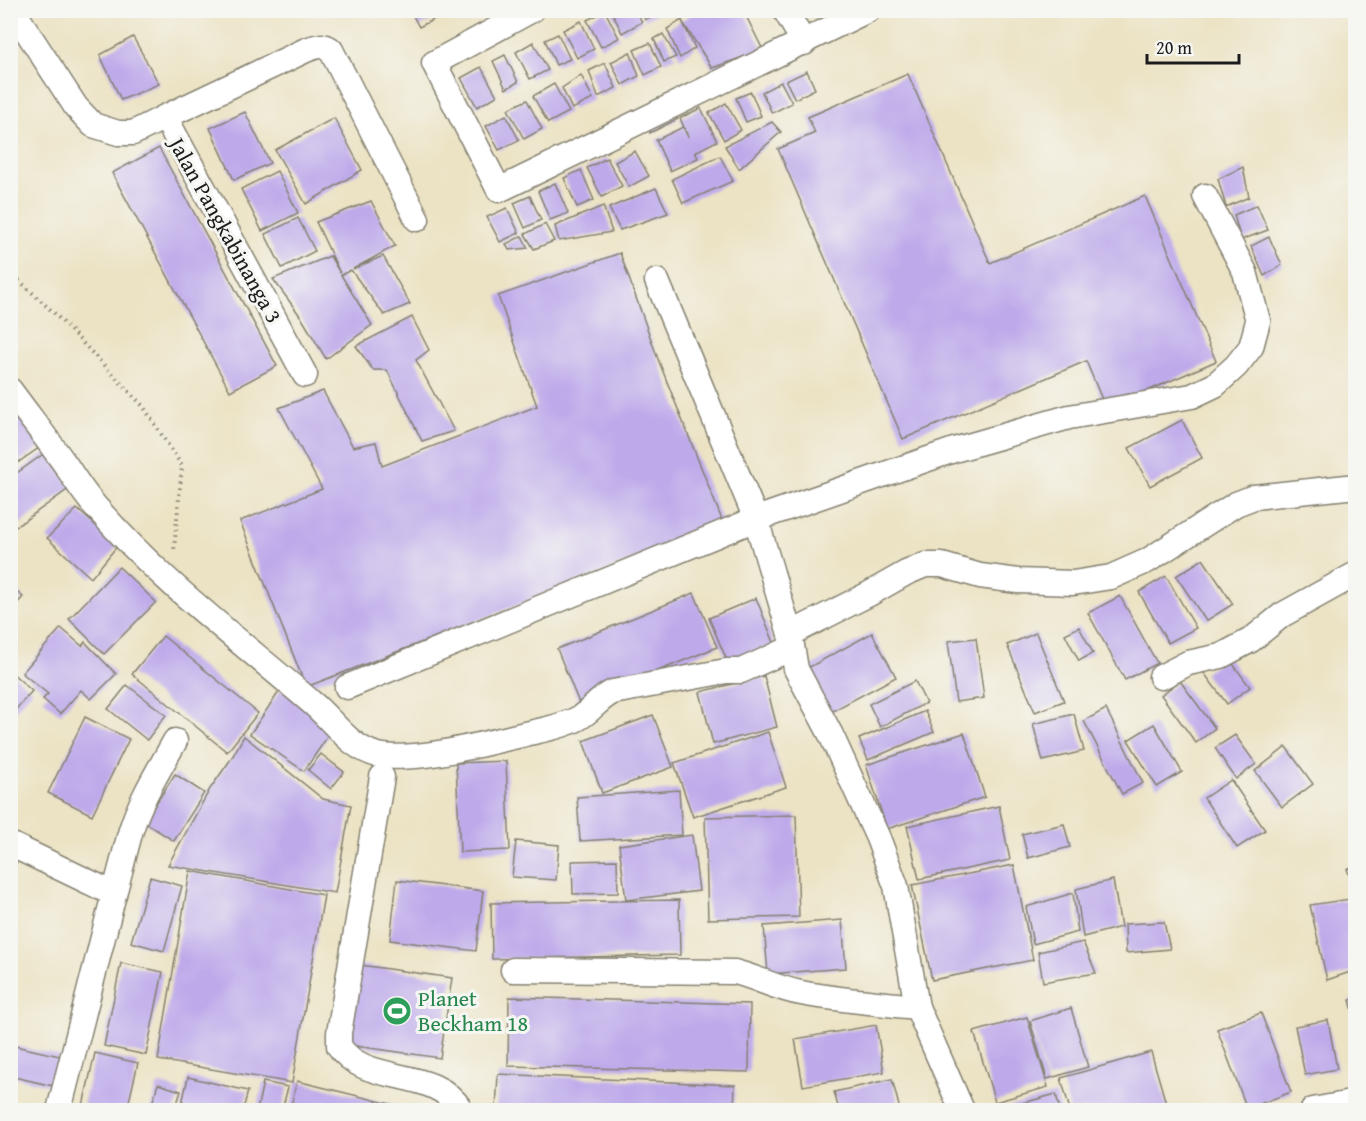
<svg xmlns="http://www.w3.org/2000/svg" width="1366" height="1121" font-family="'Gentium Book Plus',serif">
	<rect width="100%" height="100%" fill="#f6f6f2"/>
	<filter id="ink" filterUnits="userSpaceOnUse"><feTurbulence type="fractalNoise" baseFrequency=".0167" numOctaves="2"/><feDisplacementMap in="SourceGraphic" scale="12" xChannelSelector="R" yChannelSelector="G"/><feConvolveMatrix kernelMatrix="1 2 1 2 8 2 1 2 1" color-interpolation-filters="sRGB"/></filter>
	<filter id="wash" filterUnits="userSpaceOnUse"><feTurbulence type="fractalNoise" baseFrequency=".008" numOctaves="4" result="noise"/><feDisplacementMap in="SourceGraphic" scale="24" xChannelSelector="R" yChannelSelector="G"/><feGaussianBlur stdDeviation="1.35" result="paint"/><feColorMatrix in="noise" values="0 0 0 0 0 0 0 0 0 0 0 0 0 0 0 0 0 1.4 0 .05"/><feComposite in="paint" operator="in"/></filter>
	<g filter="url(#wash)">
		<rect width="100%" height="100%" fill="#ece3c4"/>
		<g id="blocks">
			<g fill="#beaaea">
				<path d="M410,10H452L419,27Z"/>
				<path d="M611,10H636L642,22L622,33Z"/>
				<path d="M641,10H663L645,20Z"/>
				<path d="M698,10H743L763,50L712,68L682,21L695,48L680,58L667,29Z"/>
				<path d="M605,11L619,38L601,47L587,20Z"/>
				<path d="M581,21L594,49L577,58L563,30Z"/>
				<path d="M558,34L570,59L556,65L545,40Z"/>
				<path d="M663,34L676,57L664,62L654,39Z"/>
				<path d="M133,37L159,84L121,100L100,55Z"/>
				<path d="M533,42L548,70L530,79L516,52Z"/>
				<path d="M650,43L661,67L645,75L634,50Z"/>
				<path d="M630,52L639,76L622,85L611,62Z"/>
				<path d="M505,55L518,82L506,89L493,61Z"/>
				<path d="M605,63L616,88L598,97L589,71Z"/>
				<path d="M481,67L497,96L477,107L461,78Z"/>
				<path d="M807,71L815,89L795,99L786,81Z"/>
				<path d="M908,74L990,263L1145,196L1216,361L1106,409L1086,361L903,439L778,149L815,133L808,117Z"/>
				<path d="M581,75L593,99L572,109L562,88Z"/>
				<path d="M781,82L792,103L772,113L762,92Z"/>
				<path d="M554,84L569,112L548,123L533,96Z"/>
				<path d="M751,92L761,116L746,122L736,98Z"/>
				<path d="M527,100L542,129L524,139L508,109Z"/>
				<path d="M726,103L741,130L724,140L709,113Z"/>
				<path d="M701,108L717,141L695,152L698,158L670,171L656,140L683,127L688,137L680,118Z"/>
				<path d="M245,112L270,163L234,180L210,128Z"/>
				<path d="M673,112L678,119L650,133V129Z"/>
				<path d="M506,115L519,140L499,150L486,126Z"/>
				<path d="M334,118L362,170L306,204L275,150Z"/>
				<path d="M772,122L781,132L739,169L725,146Z"/>
				<path d="M159,148L277,366L230,391L112,173Z"/>
				<path d="M635,151L649,176L629,187L615,162Z"/>
				<path d="M720,156L733,181L683,203L672,179Z"/>
				<path d="M607,158L622,186L602,197L587,168Z"/>
				<path d="M1243,167L1249,197L1226,207L1218,179Z"/>
				<path d="M581,170L594,200L577,207L564,178Z"/>
				<path d="M277,171L298,213L262,231L241,189Z"/>
				<path d="M555,183L568,213L550,220L538,191Z"/>
				<path d="M656,188L668,213L620,230L609,208Z"/>
				<path d="M530,196L541,220L525,228L514,203Z"/>
				<path d="M371,201L395,246L353,269L383,256L410,304L384,315L351,270L341,275L372,325L326,359L301,317L273,279L330,256L340,273L316,222Z"/>
				<path d="M1257,205L1268,230L1241,240L1234,215Z"/>
				<path d="M603,206L612,232L559,241L555,226Z"/>
				<path d="M507,208L519,233L500,242L487,217Z"/>
				<path d="M298,218L315,251L282,268L265,234Z"/>
				<path d="M545,224L554,241L534,249L525,234Z"/>
				<path d="M522,236L528,248L509,250L506,244Z"/>
				<path d="M1269,237L1282,265L1264,276L1251,246Z"/>
				<path d="M620,253L658,359L724,525L306,687L240,521L322,489L279,408L323,391L353,447L376,442L382,466L537,406L498,296Z"/>
				<path d="M412,317L429,350L416,360L454,431L422,441L387,370H373L356,346Z"/>
				<path d="M21,414L43,445L10,468V422Z"/>
				<path d="M1182,420L1202,458L1150,486L1129,448Z"/>
				<path d="M49,450L74,485L10,531V478Z"/>
				<path d="M77,509L118,545L91,578L47,538Z"/>
				<path d="M1203,559L1233,604L1206,621L1176,576Z"/>
				<path d="M119,567L156,602L104,654L69,619Z"/>
				<path d="M1166,576L1196,628L1168,643L1139,592Z"/>
				<path d="M10,585L23,597L10,611Z"/>
				<path d="M694,593L717,647L579,703L557,649Z"/>
				<path d="M1120,596L1157,663L1125,680L1088,613Z"/>
				<path d="M756,598L775,645L728,663L709,618Z"/>
				<path d="M1079,627L1093,653L1079,661L1065,634Z"/>
				<path d="M61,628L82,646L85,642L116,674L91,699L81,690L60,714L43,699L48,694L22,673Z"/>
				<path d="M872,633L896,677L827,714L804,670Z"/>
				<path d="M1036,633L1064,701L1035,712L1007,645Z"/>
				<path d="M163,636L258,713L227,752L132,674Z"/>
				<path d="M976,638L984,698L956,702L948,641Z"/>
				<path d="M1227,656L1250,687L1227,704L1204,673Z"/>
				<path d="M10,671L32,691L10,716Z"/>
				<path d="M764,676L777,727L713,744L700,692Z"/>
				<path d="M915,681L926,703L880,727L869,704Z"/>
				<path d="M1180,681L1215,728L1196,743L1161,695Z"/>
				<path d="M127,685L166,715L147,740L108,709Z"/>
				<path d="M281,689L335,726L304,771L250,734Z"/>
				<path d="M1106,709L1143,783L1122,794L1084,721Z"/>
				<path d="M925,711L934,732L868,760L859,739Z"/>
				<path d="M1074,714L1084,751L1043,761L1033,724Z"/>
				<path d="M653,715L673,767L602,793L583,741Z"/>
				<path d="M85,717L129,739L92,815L48,793Z"/>
				<path d="M1154,724L1182,772L1157,787L1128,740Z"/>
				<path d="M768,732L786,787L693,817L674,763Z"/>
				<path d="M964,733L985,797L887,829L866,765Z"/>
				<path d="M1235,735L1256,764L1236,779L1215,748Z"/>
				<path d="M244,736L323,799L351,805L335,893L168,865L210,789L231,759Z"/>
				<path d="M1286,747L1313,784L1282,807L1255,771Z"/>
				<path d="M321,754L344,772L331,789L308,770Z"/>
				<path d="M506,761L510,850L460,852L456,763Z"/>
				<path d="M175,774L204,793L174,841L144,822Z"/>
				<path d="M1231,780L1265,830L1237,848L1204,798Z"/>
				<path d="M679,790L682,835L580,841L577,797Z"/>
				<path d="M999,806L1010,860L919,879L907,826Z"/>
				<path d="M796,815L799,917L708,919L705,817Z"/>
				<path d="M1064,824L1070,847L1028,858L1022,834Z"/>
				<path d="M692,835L699,891L626,900L619,845Z"/>
				<path d="M516,841L559,845L556,880L512,877Z"/>
				<path d="M617,860L618,893L573,894L572,861Z"/>
				<path d="M1014,865L1033,960L932,980L912,885Z"/>
				<path d="M1356,865V891H1355L1347,869Z"/>
				<path d="M190,871L324,895L292,1083L158,1060Z"/>
				<path d="M150,877L182,886L164,951L131,942Z"/>
				<path d="M397,880L483,891L476,951L390,940Z"/>
				<path d="M1113,880L1121,927L1083,937L1076,889Z"/>
				<path d="M1073,893L1078,932L1033,944L1026,907Z"/>
				<path d="M1350,899L1356,919V970L1327,980L1310,905Z"/>
				<path d="M679,900L680,955L492,959L491,903Z"/>
				<path d="M842,920L846,968L768,974L764,926Z"/>
				<path d="M1164,922L1170,949L1126,953L1125,924Z"/>
				<path d="M1083,942L1096,973L1043,982L1038,952Z"/>
				<path d="M121,963L163,972L146,1055L104,1046Z"/>
				<path d="M353,964L452,978L440,1058L342,1044Z"/>
				<path d="M509,997L750,1004L749,1072L508,1066Z"/>
				<path d="M1356,999V1019H1355L1350,1000Z"/>
				<path d="M1071,1008L1088,1067L1047,1079L1030,1021Z"/>
				<path d="M1261,1013L1291,1092L1247,1109L1217,1029Z"/>
				<path d="M1027,1017L1048,1087L995,1102L974,1032Z"/>
				<path d="M1328,1020L1337,1069L1305,1075L1295,1026Z"/>
				<path d="M876,1025L884,1072L803,1086L795,1039Z"/>
				<path d="M15,1046L60,1056L53,1086L10,1076Z"/>
				<path d="M1151,1052L1168,1110H1070L1061,1078Z"/>
				<path d="M95,1053L138,1063L127,1110H82Z"/>
				<path d="M498,1074L735,1085L734,1110H496Z"/>
				<path d="M188,1077L248,1091L243,1110H192L181,1108Z"/>
				<path d="M892,1079L900,1110H839L834,1092Z"/>
				<path d="M297,1081L407,1108V1110H290Z"/>
				<path d="M263,1082L288,1087L282,1110H257Z"/>
				<path d="M158,1084L181,1091L175,1110H150Z"/>
				<path d="M1056,1094L1060,1110H1006L1005,1108Z"/>
			</g>
		</g>
	</g>
	<g filter="url(#ink)">
		<use href="#blocks" fill-opacity="0" stroke="#848070" stroke-width="1.5"/>
		<g fill="none" stroke-linecap="round" stroke-linejoin="round">
			<g stroke="#848070" stroke-width="27">
				<g id="minor">
					<path d="M13,10L76,107L93,125L118,133H133L165,117L305,375"/>
					<path d="M532,10L434,63L499,190L868,10"/>
					<path d="M785,10L804,43"/>
					<path d="M165,117L306,50C315,47 323,43 331,50L417,219"/>
					<path d="M657,281L756,519L790,634L796,669L831,735L878,838L896,886L917,1007L962,1110"/>
					<path d="M10,390C29,416 49,441 67,467C76,481 85,495 96,507C160,581 238,639 311,702C332,719 349,748 378,755C415,763 487,743 525,734C542,730 561,727 577,719C591,712 599,698 613,692L726,671H741L792,648"/>
					<path d="M790,634L869,594L906,573L925,565H942L980,576L1018,581L1073,583L1111,577L1147,561L1236,504L1254,497L1356,486"/>
					<path d="M1161,677L1188,663L1221,656L1251,640L1282,615L1356,574"/>
					<path d="M347,687L756,519L954,450L1069,417L1192,396L1215,385L1236,366L1251,347L1258,321L1245,272L1205,196"/>
					<path d="M382,777L339,1033V1046C365,1087 434,1065 461,1110"/>
					<path d="M10,844L114,894L59,1110"/>
					<path d="M114,894C120,873 125,851 131,830C141,798 159,770 175,741"/>
					<path d="M513,970L735,972C758,978 778,989 801,993C839,1000 878,1003 917,1007"/>
					<path d="M1313,1110L1356,1102"/>
				</g>
			</g>
			<path stroke="#848070" stroke-width="4" stroke-dasharray="1.5 4.5" stroke-linecap="butt" d="M10,272L54,313L143,406L182,466L174,550"/>
			<use href="#minor" stroke="#fff" stroke-width="24"/>
		</g>
	</g>
	<defs>
		<g id="stadium-disc" transform="scale(1.5)"><circle r="9.5" fill="#2e9e5b" stroke="#f6f6f2"/><path d="M0-5a6.5 5 0 1 0 0 10a6.5 5 0 1 0 0-10ZM-3.5-1.8h7v3.6h-7Z" fill="#fff"/></g>
	</defs>
	<g fill-rule="evenodd">
		<use href="#stadium-disc" x="397" y="1011"/>
	</g>
	<g text-anchor="middle" dominant-baseline="central" stroke-width="6" stroke-linejoin="round" paint-order="stroke">
		<g font-size="22" fill="#1c1c1c" stroke="#f6f6f2">
			<text transform="translate(226 230) rotate(61)">Jalan Pangkabinanga 3</text>
		</g>
		<g font-size="22" fill="#27864d" stroke="#f6f6f2" text-anchor="start">
			<text x="418" y="998">Planet<tspan x="418" dy="25">Beckham 18</tspan></text>
		</g>
	</g>
	<rect width="1366" height="1121" fill="none" stroke="#f6f6f2" stroke-width="36"/>
	<path d="M1147 54v9h92v-9" fill="none" stroke="#1c1c1c" stroke-width="3"/>
	<text x="1156" y="54" font-size="18" fill="#1c1c1c" stroke="#f6f6f2" stroke-width="4.5" paint-order="stroke">20 m</text>
</svg>
